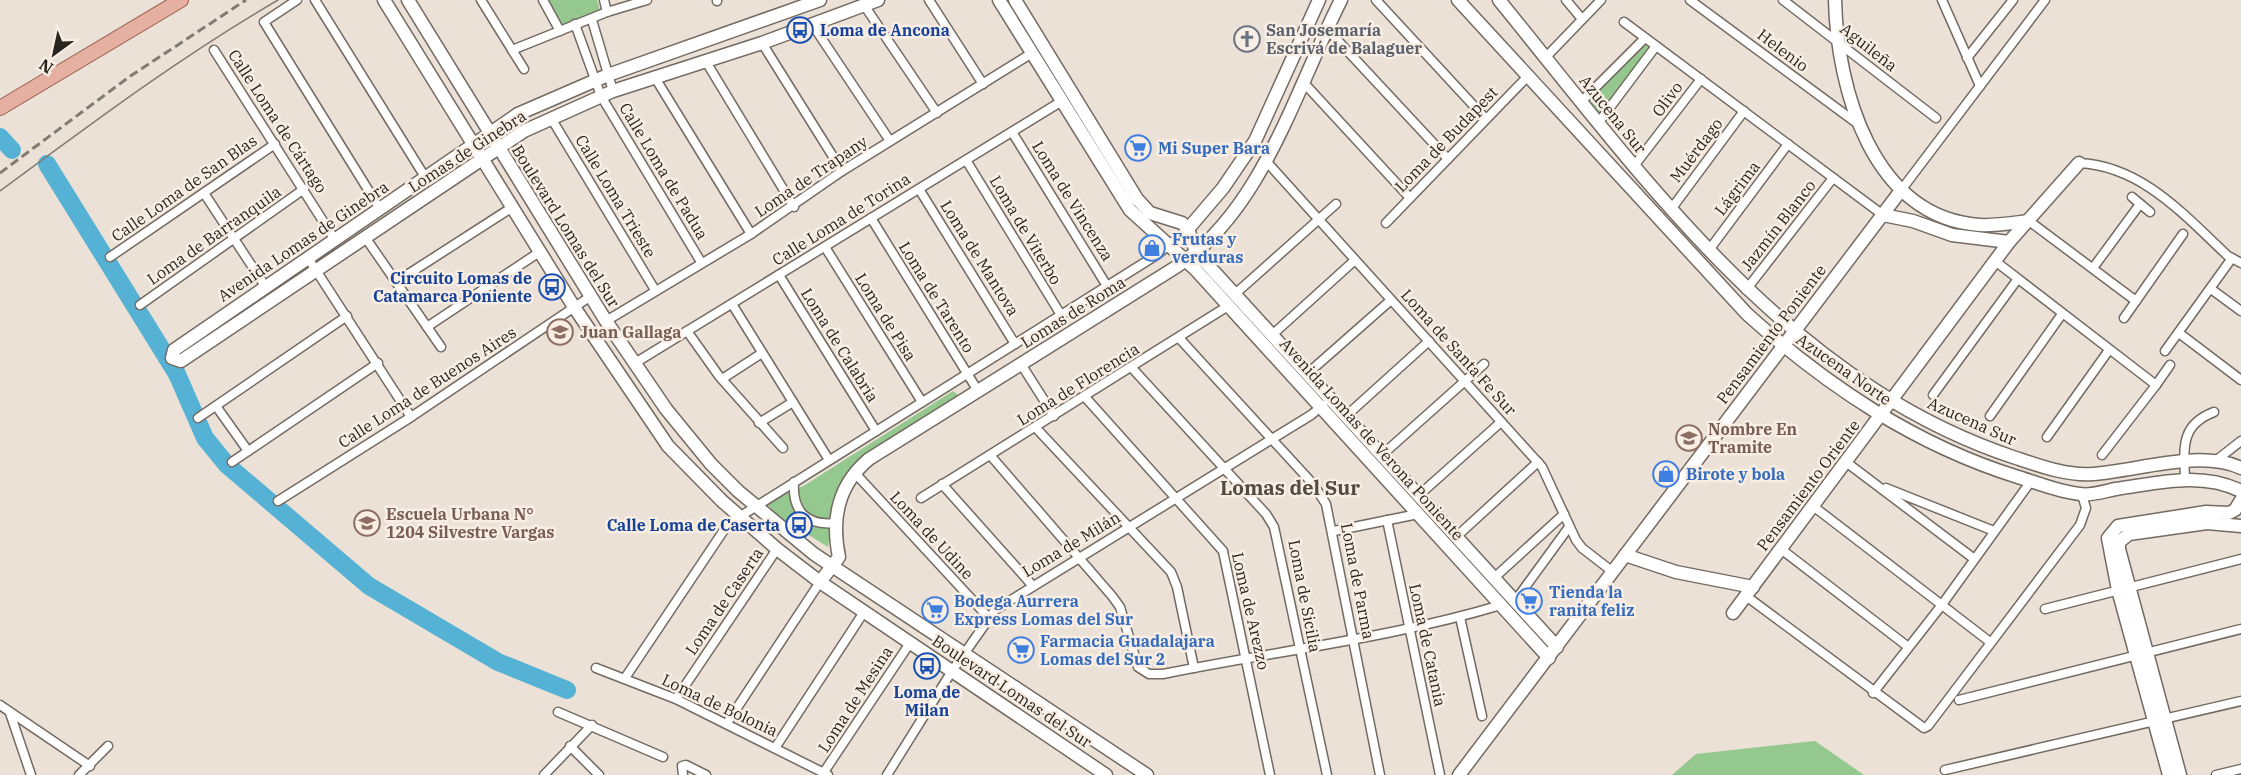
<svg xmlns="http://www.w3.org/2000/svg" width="2241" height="775" font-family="'IBM Plex Serif',serif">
	<rect width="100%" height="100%" fill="#ebe1d7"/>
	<g fill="#94c88f">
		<path d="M545,0H597L601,13L560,28Z"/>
		<path d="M1644,44L1650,49L1599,116L1588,103Z"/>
		<path d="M953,391L962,398L851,469L835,497L828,547L778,516L766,504L805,485Z"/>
		<path d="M1815,741L1864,775H1672L1696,754Z"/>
	</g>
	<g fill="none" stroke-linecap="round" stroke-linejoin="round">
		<g stroke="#56b2d4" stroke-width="18">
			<path d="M0,137L12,150"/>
			<path d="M47,164L177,374L205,438L227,465L369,586L498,662L567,690"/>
		</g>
		<g stroke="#736a61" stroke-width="11">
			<g id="street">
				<path d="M297,0L264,22L380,209"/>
				<path d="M315,0L425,177"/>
				<path d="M481,0L524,69"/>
				<path d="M543,0L560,31"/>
				<path d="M604,0L607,12"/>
				<path d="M717,0V1"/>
				<path d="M929,0L983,84"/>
				<path d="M1376,0L1486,119"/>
				<path d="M1566,0L1582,19"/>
				<path d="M1690,0L1858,124"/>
				<path d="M1783,0L1936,118"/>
				<path d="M1942,0L1980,86"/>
				<path d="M864,5L937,113"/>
				<path d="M592,20L613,91"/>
				<path d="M1624,22L1883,215"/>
				<path d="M575,24L601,96L701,262"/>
				<path d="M812,24L890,141"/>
				<path d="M1327,29L1448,159"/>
				<path d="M762,43L842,171"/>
				<path d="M214,50L335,240"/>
				<path d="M512,50L607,12L647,0"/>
				<path d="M1546,57L1601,0"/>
				<path d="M1967,58L2013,0"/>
				<path d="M705,60L794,207"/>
				<path d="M654,76L751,234"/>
				<path d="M1304,83L1410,198"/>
				<path d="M1582,101L1645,38"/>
				<path d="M551,118L655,290"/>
				<path d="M1599,122L1656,46"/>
				<path d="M1012,132L1107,286"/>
				<path d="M966,160L1061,315"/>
				<path d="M1266,161L1542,467L1576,540L1582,548L1613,572"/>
				<path d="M2079,163C2142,166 2184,215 2228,256L2241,263"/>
				<path d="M1634,166L1701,79"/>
				<path d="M919,189L1015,344"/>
				<path d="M1902,189L2045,0"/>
				<path d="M204,193L265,286"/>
				<path d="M2132,197L2150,212"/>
				<path d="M1672,208L1744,111"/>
				<path d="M871,218L978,391"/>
				<path d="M2029,221L2136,301"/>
				<path d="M1386,223L1528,76"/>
				<path d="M365,237L441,347"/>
				<path d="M825,247L922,402"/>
				<path d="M1709,250L1788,144"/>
				<path d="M110,257L275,144"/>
				<path d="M308,258L411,417"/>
				<path d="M1995,261L2156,385L2102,455"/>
				<path d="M2093,268L2140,204"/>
				<path d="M779,275L876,431"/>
				<path d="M396,282L511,208"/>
				<path d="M2211,289L2241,311"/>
				<path d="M1746,290L1833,178"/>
				<path d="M1235,294L1336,204"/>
				<path d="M732,304L829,460"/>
				<path d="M140,305L304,189"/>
				<path d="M2124,318L2183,234"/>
				<path d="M606,321L751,234L842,171L1032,53"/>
				<path d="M427,327L541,251"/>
				<path d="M687,331L719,376L783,448"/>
				<path d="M2179,333L2241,380"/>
				<path d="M1272,335L1355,260"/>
				<path d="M1180,339L1313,484L1326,504L1380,775"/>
				<path d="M2165,351L2232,258"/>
				<path d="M635,363L1062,101"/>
				<path d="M1021,364L1054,416"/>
				<path d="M1132,368L1266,514L1274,527L1327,775"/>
				<path d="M1307,374L1391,300"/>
				<path d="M722,379L762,353"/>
				<path d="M2156,385L2170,365"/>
				<path d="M1933,395L2017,280"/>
				<path d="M1085,397L1223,551L1270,775"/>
				<path d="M216,406L248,451"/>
				<path d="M1346,416L1429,341"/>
				<path d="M1990,416L2062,314"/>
				<path d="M198,418L347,316"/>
				<path d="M759,423L793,402"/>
				<path d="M1036,428L1171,572L1177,587L1194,668"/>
				<path d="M2047,437L2109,350"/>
				<path d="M990,455L1112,596L1120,607L1138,667L1149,674H1163C1276,651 1391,638 1501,605"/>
				<path d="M1382,455L1484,364"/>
				<path d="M232,462L378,363"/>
				<path d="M1846,462L1973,558"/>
				<path d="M2214,462L2241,441"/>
				<path d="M854,472L989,618"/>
				<path d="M2185,479C2184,448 2180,425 2214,412"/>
				<path d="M794,482C792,511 806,526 836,523"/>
				<path d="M942,484L1032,585"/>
				<path d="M1886,488L1994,531"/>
				<path d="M1418,496L1501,422"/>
				<path d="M921,498L1228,306"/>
				<path d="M278,501L411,417L591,296"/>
				<path d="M1813,506L1990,642"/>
				<path d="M1387,520L1440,775"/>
				<path d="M1334,531L1418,514"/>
				<path d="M1456,537L1538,462"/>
				<path d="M1781,549L1907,646"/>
				<path d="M1494,578L1564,514"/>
				<path d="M1746,596L1924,728L1928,726L2080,525L2086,508L2082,495"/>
				<path d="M1515,601L1569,527"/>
				<path d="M2045,609L2241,559"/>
				<path d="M1460,617L1482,716"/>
				<path d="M596,668L676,699L828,775"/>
				<path d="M625,678L728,524L1158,254L1188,229"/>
				<path d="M1873,693L1941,606L2031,481"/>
				<path d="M676,699L777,549"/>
				<path d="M1959,700L2241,629"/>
				<path d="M0,705L90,766"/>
				<path d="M558,712L663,757"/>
				<path d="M10,713L31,775"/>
				<path d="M727,723L820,582"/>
				<path d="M570,746L599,775"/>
				<path d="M775,748L864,612"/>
				<path d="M1945,770L2241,701"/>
				<path d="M824,772L910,643"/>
				<path d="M79,775L108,746"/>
				<path d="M544,775L592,725"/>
				<path d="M683,775L682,766L686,765L706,775"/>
				<path d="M887,775L952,671L995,610L1311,415L1323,405"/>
				<path d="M2216,775L2241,769"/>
			</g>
		</g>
		<g stroke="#736a61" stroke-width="15">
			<g id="secondary">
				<path d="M384,0L574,307L668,446L722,501L777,549L820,582L1106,775"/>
				<path d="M408,0L606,321L666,409L711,464L738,491L814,554L1147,775"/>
				<path d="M820,0L608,75L518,114L174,350L172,358L181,361L524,131L613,91L762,43L878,0"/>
				<path d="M999,0L1130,210L1195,269L1549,658"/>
				<path d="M1015,0L1137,199L1150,213L1182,223L1188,229L1196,252L1557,647"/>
				<path d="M1458,0L1747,314C1827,386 1915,445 2018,477C2038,483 2059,492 2080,494C2091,496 2105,491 2116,489C2158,483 2201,471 2241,491"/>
				<path d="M1499,0C1644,178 1788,383 2016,458C2040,466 2068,476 2093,474C2137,471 2200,449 2241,468"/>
				<path d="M1835,0C1837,88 1872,217 1979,225C1995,226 2012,223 2029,221"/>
				<path d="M1883,215L1913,221L1952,235L2009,242"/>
				<path d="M1188,229L1223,188L1255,141L1319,0"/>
				<path d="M1625,555L1676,572L1753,587"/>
				<path d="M820,582L839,557C831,518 838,485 869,459L1176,267C1263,210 1296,88 1341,0"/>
				<path d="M1733,613L2009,242L2079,163"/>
				<path d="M1459,775L1902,189"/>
				<path d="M2169,775L2118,590L2108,538L2118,526L2206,512L2229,513L2235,510L2241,500"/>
				<path d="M2180,775L2119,549V542L2129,534L2207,523L2241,526"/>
			</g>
		</g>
		<g stroke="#975c4b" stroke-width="16">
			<path id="primary" d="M0,108L181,0"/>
		</g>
		<use href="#street" stroke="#fff" stroke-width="8"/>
		<use href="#secondary" stroke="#fff" stroke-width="12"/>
		<use href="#primary" stroke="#e5afa1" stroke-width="14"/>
		<path stroke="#817b74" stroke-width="1.5" d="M0,191C91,124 180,57 278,0"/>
		<path stroke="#817b74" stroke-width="3" stroke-dasharray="9 4.5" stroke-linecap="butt" d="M0,173L129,77L246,0"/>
	</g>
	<defs>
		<g id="bus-ring" transform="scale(1.35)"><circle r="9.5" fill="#f9eee4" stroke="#1a4fb4" stroke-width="1.5"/><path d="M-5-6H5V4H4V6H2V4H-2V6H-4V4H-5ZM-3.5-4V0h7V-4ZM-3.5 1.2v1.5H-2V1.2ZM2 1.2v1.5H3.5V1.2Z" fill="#1a4fb4"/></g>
		<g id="church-ring" transform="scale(1.35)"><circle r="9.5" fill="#f9eee4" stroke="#6b7280" stroke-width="1.5"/><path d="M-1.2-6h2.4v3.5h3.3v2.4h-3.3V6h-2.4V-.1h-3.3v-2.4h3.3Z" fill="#6b7280"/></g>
		<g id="supermarket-ring" transform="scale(1.35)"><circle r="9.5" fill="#f9eee4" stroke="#3f7fe0" stroke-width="1.5"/><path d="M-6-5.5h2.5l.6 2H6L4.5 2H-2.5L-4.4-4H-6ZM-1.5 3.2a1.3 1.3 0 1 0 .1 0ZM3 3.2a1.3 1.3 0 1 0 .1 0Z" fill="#3f7fe0"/></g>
		<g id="shop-ring" transform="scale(1.35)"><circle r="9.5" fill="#f9eee4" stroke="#3f7fe0" stroke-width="1.5"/><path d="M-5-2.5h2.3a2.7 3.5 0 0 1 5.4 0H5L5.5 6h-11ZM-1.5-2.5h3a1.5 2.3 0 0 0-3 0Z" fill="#3f7fe0"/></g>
		<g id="school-ring" transform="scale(1.35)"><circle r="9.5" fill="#f9eee4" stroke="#8d6e63" stroke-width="1.5"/><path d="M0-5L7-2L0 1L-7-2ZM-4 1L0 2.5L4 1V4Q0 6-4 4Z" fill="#8d6e63"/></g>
	</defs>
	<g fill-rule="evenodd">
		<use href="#bus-ring" x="800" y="30"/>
		<use href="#church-ring" x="1247" y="39"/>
		<use href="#supermarket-ring" x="1138" y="148"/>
		<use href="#shop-ring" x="1152" y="248"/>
		<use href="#bus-ring" x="552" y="287"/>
		<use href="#school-ring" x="560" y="332"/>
		<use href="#school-ring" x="1689" y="438"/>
		<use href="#shop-ring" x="1666" y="474"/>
		<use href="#school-ring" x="367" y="523"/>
		<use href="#bus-ring" x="799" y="525"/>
		<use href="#supermarket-ring" x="1529" y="601"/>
		<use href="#supermarket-ring" x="935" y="610"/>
		<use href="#supermarket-ring" x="1021" y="650"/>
		<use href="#bus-ring" x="927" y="666"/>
	</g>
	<g text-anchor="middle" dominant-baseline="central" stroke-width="5" stroke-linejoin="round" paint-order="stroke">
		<g font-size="16" font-weight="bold" fill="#164399" stroke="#f9eee4" text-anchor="end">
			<text x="820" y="30" text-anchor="start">Loma de Ancona</text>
			<text x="532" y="278">Circuito Lomas de<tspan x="532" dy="18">Catamarca Poniente</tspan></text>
			<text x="780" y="525">Calle Loma de Caserta</text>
			<text x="927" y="692" text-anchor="middle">Loma de<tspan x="927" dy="18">Milan</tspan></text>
		</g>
		<g font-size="16" font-weight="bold" fill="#5b616d" stroke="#f9eee4" text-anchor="start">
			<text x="1266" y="30">San Josemaría<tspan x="1266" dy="18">Escrivá de Balaguer</tspan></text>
		</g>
		<g font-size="16" fill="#282521" stroke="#f9eee4">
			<text transform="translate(1869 47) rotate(38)">Aguileña</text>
			<text transform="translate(1783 50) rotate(37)">Helenio</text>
			<text transform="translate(1667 99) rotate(-53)">Olivo</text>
			<text transform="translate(1613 114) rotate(51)">Azucena Sur</text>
			<text transform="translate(278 121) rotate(57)">Calle Loma de Cártago</text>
			<text transform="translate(1446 139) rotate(-46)">Loma de Budapest</text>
			<text transform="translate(1696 150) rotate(-53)">Muérdago</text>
			<text transform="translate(467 151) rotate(-33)">Lomas de Ginebra</text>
			<text transform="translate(664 171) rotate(59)">Calle Loma de Padua</text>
			<text transform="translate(811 176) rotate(-34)">Loma de Trapany</text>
			<text transform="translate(184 188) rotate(-35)">Calle Loma de San Blas</text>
			<text transform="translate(1737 188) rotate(-53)">Lágrima</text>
			<text transform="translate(616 196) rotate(59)">Calle Loma Trieste</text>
			<text transform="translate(1073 201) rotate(58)">Loma de Vincenza</text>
			<text transform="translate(841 219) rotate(-32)">Calle Loma de Torina</text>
			<text transform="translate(1778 225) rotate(-52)">Jazmín Blanco</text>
			<text transform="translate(566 226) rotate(58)">Boulevard Lomas del Sur</text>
			<text transform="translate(1026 230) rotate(59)">Loma de Viterbo</text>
			<text transform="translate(214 235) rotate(-35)">Loma de Barranquila</text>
			<text transform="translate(303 241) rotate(-34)">Avenida Lomas de Ginebra</text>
			<text transform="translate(980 258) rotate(58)">Loma de Mantova</text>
			<text transform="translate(937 297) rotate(58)">Loma de Tarento</text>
			<text transform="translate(1073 312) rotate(-32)">Lomas de Roma</text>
			<text transform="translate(886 317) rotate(58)">Loma de Pisa</text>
			<text transform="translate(1771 334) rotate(-53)">Pensamiento Poniente</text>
			<text transform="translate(840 345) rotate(58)">Loma de Calabria</text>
			<text transform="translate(1459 352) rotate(48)">Loma de Santa Fe Sur</text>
			<text transform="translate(1844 369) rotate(35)">Azucena Norte</text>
			<text transform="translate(1078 384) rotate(-32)">Loma de Florencia</text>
			<text transform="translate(427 387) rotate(-33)">Calle Loma de Buenos Aires</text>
			<text transform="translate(1972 421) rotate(24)">Azucena Sur</text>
			<text transform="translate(1372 439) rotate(48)">Avenida Lomas de Verona Poniente</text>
			<text transform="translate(1808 485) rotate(-53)">Pensamiento Oriente</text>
			<text transform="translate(932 535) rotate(47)">Loma de Udine</text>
			<text transform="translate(1071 544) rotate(-31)">Loma de Milán</text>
			<text transform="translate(1358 581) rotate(79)">Loma de Parma</text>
			<text transform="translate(1305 596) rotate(79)">Loma de Sicilia</text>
			<text transform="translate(724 601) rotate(-56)">Loma de Caserta</text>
			<text transform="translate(1251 611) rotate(77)">Loma de Arezzo</text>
			<text transform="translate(1428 645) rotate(78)">Loma de Catania</text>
			<text transform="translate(1012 691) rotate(34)">Boulevard Lomas del Sur</text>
			<text transform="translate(855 699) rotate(-57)">Loma de Mesina</text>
			<text transform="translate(720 705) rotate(25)">Loma de Bolonia</text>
		</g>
		<g font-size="16" font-weight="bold" fill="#366cbe" stroke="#f9eee4" text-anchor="start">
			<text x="1158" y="148">Mi Super Bara</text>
			<text x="1172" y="239">Frutas y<tspan x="1172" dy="18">verduras</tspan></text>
			<text x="1686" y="474">Birote y bola</text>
			<text x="1549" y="592">Tienda la<tspan x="1549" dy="18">ranita feliz</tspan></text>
			<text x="954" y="601">Bodega Aurrera<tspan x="954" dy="18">Express Lomas del Sur</tspan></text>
			<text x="1040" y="641">Farmacia Guadalajara<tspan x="1040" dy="18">Lomas del Sur 2</tspan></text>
		</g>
		<g font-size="16" font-weight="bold" fill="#785e54" stroke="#f9eee4" text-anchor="start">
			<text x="580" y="332">Juan Gallaga</text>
			<text x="1708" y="429">Nombre En<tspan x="1708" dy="18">Tramite</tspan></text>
			<text x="386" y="514">Escuela Urbana N°<tspan x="386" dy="18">1204 Silvestre Vargas</tspan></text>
		</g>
		<g font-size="20" font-weight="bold" fill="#534a42" stroke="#f9eee4">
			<text x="1290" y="487">Lomas del Sur</text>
		</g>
	</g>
	<g transform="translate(54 54) rotate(213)" stroke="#f9eee4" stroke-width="4.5" paint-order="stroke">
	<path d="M0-4.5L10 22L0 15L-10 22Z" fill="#282521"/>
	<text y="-9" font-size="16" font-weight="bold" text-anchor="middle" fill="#282521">N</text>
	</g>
</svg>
